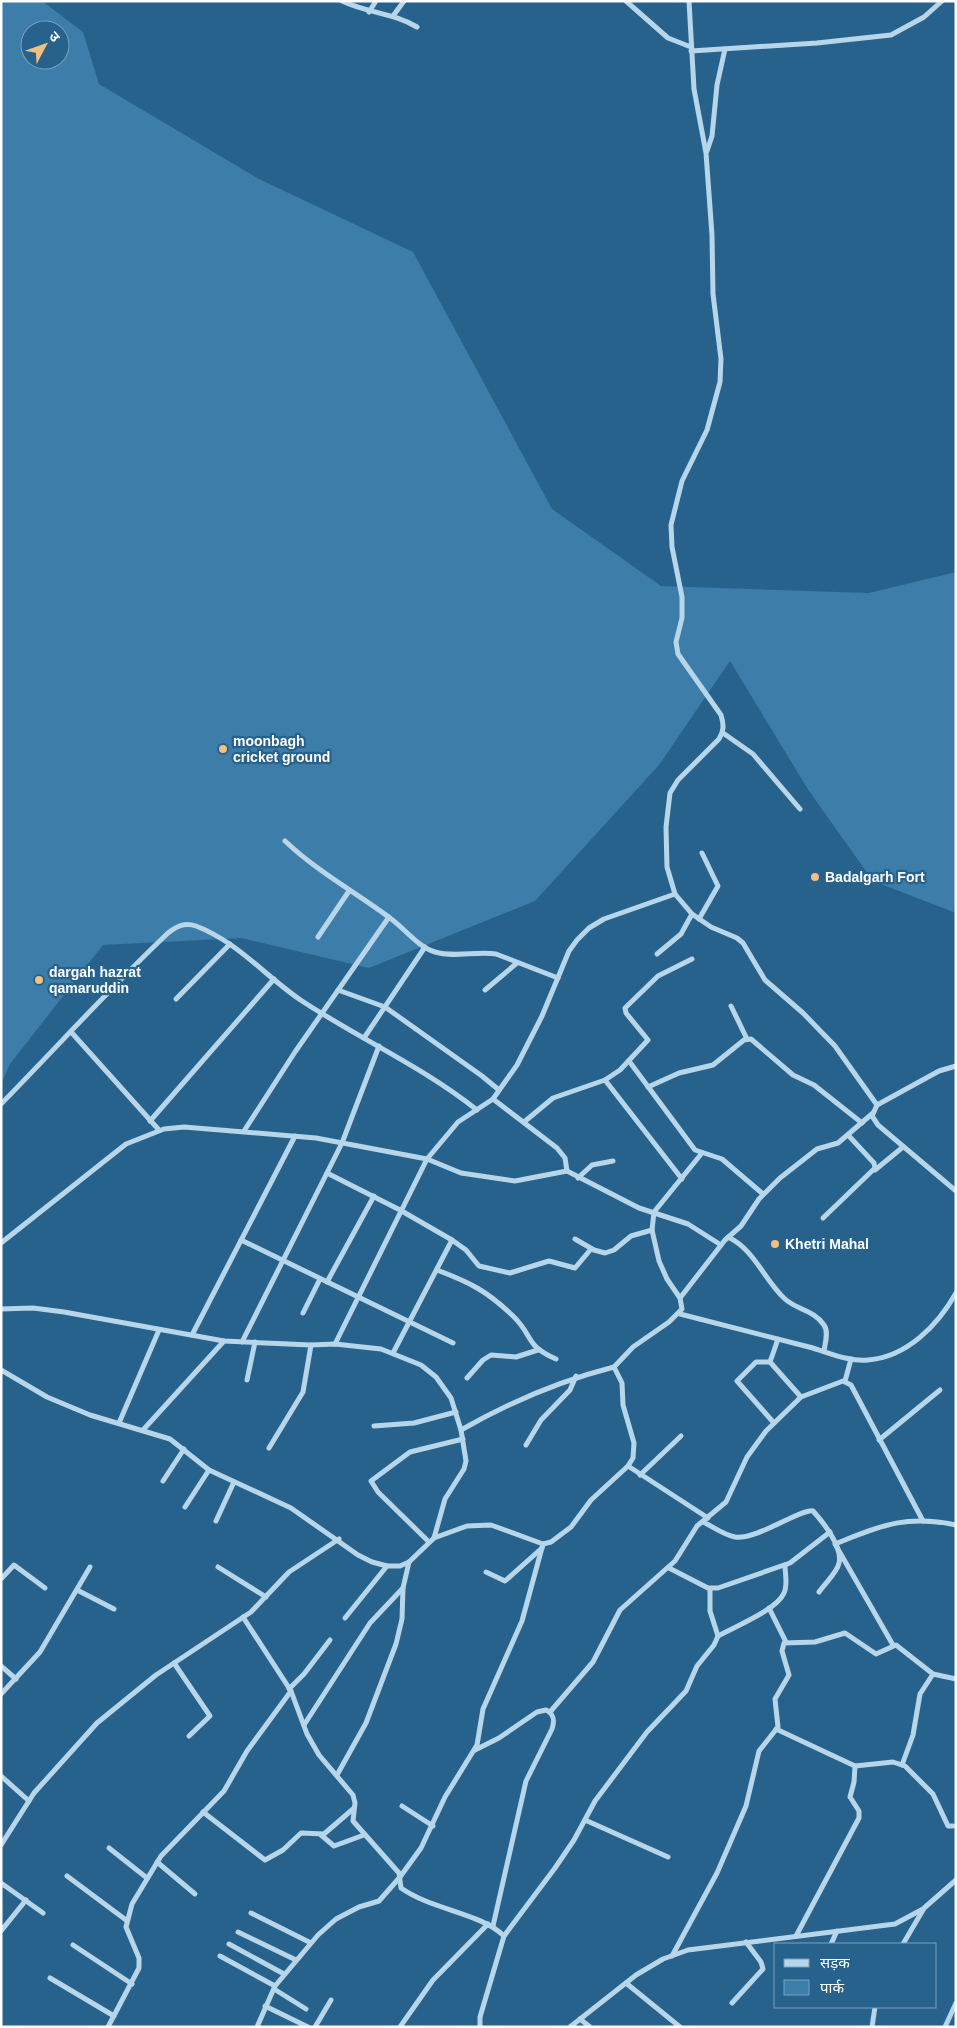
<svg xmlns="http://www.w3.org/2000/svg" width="957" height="2028" font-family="Helvetica,'Noto Sans Devanagari',sans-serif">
	<rect width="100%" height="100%" fill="#27628d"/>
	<path fill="#3c7da9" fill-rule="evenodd" d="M1,1H42L83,32L99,84L259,179L413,252L552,509L661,586L869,593L956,572V913L873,881L809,791L730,661L659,765L535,901L369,968L241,938L103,945L10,1064L1,1084ZM30,30H60V60H30Z"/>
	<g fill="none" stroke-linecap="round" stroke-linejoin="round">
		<g stroke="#b7d6ea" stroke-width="5">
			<path d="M342,1C367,13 394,13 417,27"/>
			<path d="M626,1L668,38L691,47"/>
			<path d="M689,1L694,89L706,153L712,235L713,294L721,359L720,382L707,430L682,481L671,525L672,547L682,597V618L676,642L678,654L721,715C724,725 724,731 719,739L678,780L670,793L666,827L667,867L675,894L692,914L711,927L737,938L743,943L765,980L803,1013L835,1046L877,1105"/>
			<path d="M369,12L376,1"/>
			<path d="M393,16L404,1"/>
			<path d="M691,51L817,43L891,35L924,17L942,1"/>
			<path d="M707,151L712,136L717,85L725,49"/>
			<path d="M723,733L753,754L800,809"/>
			<path d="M285,841C319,873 354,891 390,918C404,928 418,947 435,952C454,958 476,951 496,954L558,978"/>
			<path d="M699,919L718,886L702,853"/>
			<path d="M318,937L349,891"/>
			<path d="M657,954L681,934L692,914"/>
			<path d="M338,990L385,1007L482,1076L499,1090"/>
			<path d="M485,990L517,963"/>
			<path d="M176,999L230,944"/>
			<path d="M731,1006L747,1039"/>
			<path d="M72,1033L159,1130"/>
			<path d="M364,1038L425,947"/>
			<path d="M629,1061L695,1150L722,1159L763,1194"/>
			<path d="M956,1066L939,1071L877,1105L872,1116L878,1125L956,1191"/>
			<path d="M605,1080L682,1179"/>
			<path d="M648,1087L679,1073L713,1065L744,1040L751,1039L793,1075L814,1085L862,1123"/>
			<path d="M493,1099L557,1148L565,1158L567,1171"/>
			<path d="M1,1104C57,1047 110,988 168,933C177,926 185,922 196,926C238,942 266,977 302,1001C360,1039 423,1067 477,1110"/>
			<path d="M150,1121L274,979"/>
			<path d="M524,1122L553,1098L605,1080L620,1070L648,1040L626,1013L625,1008L658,976L692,959"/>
			<path d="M244,1131L295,1052L389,917"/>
			<path d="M875,1170L903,1147"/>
			<path d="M327,1173L400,1210L452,1240L466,1250L479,1266L510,1273L549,1261L575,1268L591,1249"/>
			<path d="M578,1178L592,1165L613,1161"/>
			<path d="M823,1218L875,1168L874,1163L848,1135"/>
			<path d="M728,1237C755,1250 764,1280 785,1299C797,1310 814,1310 824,1325C829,1332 825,1343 824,1351"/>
			<path d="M575,1239L594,1250L605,1253L614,1250L631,1236L652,1230"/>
			<path d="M241,1240L453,1343"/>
			<path d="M1,1243L126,1144L164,1129L184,1127L316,1138L427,1159L461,1173L515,1181L567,1171L639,1208L688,1224L721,1245"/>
			<path d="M437,1270C471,1283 487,1291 513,1316C534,1336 524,1345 556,1359"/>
			<path d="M327,1282L374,1196"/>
			<path d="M680,1298L725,1240L741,1226L759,1199L780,1178L817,1149L838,1143L873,1113"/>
			<path d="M1,1309L33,1308L64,1312L224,1341L311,1345L335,1344L381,1349L421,1365L436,1377L451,1398L461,1430L466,1461L464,1469L445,1499L434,1538"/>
			<path d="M303,1313L320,1279"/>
			<path d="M680,1314C723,1325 766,1336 809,1347C828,1352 848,1362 868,1360C907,1357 938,1325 956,1293"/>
			<path d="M192,1335L295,1136"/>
			<path d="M242,1342L342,1143L379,1046"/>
			<path d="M335,1344L427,1159L458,1122L493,1099L517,1065L542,1016L569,951L577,940L589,928L604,919L675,894"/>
			<path d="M393,1353L452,1240"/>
			<path d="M770,1362L778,1339"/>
			<path d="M1,1370L47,1397L90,1415L170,1439L209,1470L291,1508L358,1555L372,1562L387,1566H400L409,1562L434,1538L467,1526L491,1525L543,1544L551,1542L571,1527L591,1500L628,1466L633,1458L634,1443L623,1405L622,1383L614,1367L633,1347L669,1322L682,1309L680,1298L667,1279L659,1261L652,1230L654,1212L702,1153"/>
			<path d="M467,1378L483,1360L491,1355L516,1357L538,1350"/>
			<path d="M247,1380L255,1342"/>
			<path d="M845,1381L851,1359"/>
			<path d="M119,1423L159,1330"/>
			<path d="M774,1423L737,1381L756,1362H770L801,1397"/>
			<path d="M374,1426L414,1423L456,1412"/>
			<path d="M143,1430L224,1341"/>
			<path d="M461,1430C510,1402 559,1381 614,1367"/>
			<path d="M879,1440L940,1390"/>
			<path d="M526,1445L541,1420L570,1390L576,1376"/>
			<path d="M269,1448L303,1392L311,1345"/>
			<path d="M628,1466L708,1518"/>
			<path d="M640,1475L681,1436"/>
			<path d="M163,1481L184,1449"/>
			<path d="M185,1507L209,1470"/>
			<path d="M216,1521L234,1482"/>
			<path d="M703,1522C712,1526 724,1535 735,1537C757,1540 802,1508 813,1511C823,1522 843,1547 839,1563C837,1573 825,1583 819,1592"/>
			<path d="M429,1542L378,1492L371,1481L410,1452L463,1439"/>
			<path d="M218,1567L266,1597"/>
			<path d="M669,1568L708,1588H718L790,1563L830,1532"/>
			<path d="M486,1572L505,1581L542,1548"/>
			<path d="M1,1579L14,1565L45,1588"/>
			<path d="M77,1590L114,1609"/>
			<path d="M769,1608L786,1642"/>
			<path d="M243,1617L291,1691L307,1734L319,1755L353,1795L355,1803L353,1821L399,1873L401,1888C432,1910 481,1913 504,1936L480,2017V2027"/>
			<path d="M345,1618L387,1566"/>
			<path d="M718,1636C734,1627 777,1610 784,1593C788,1585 785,1574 785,1565"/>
			<path d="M893,1645L835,1544C880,1526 906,1514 956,1525"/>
			<path d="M174,1663L210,1716L189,1736"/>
			<path d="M1,1666L16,1679"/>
			<path d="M289,1689L304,1674L330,1640"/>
			<path d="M1,1694L40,1652L90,1567"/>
			<path d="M550,1712L593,1662L620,1610L675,1561L697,1526L726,1502L747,1457L766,1431L801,1397L843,1381L851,1385L923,1521"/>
			<path d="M304,1725L370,1623L403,1588"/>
			<path d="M776,1729L855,1766L893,1762L905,1766L933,1794L948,1826H953"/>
			<path d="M475,1750L499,1738L537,1712L546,1710C554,1714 555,1720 552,1729L526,1781L493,1926"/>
			<path d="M902,1765L913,1735L920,1694L933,1674"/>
			<path d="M337,1775L366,1723L396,1644L402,1619L403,1588L409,1562"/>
			<path d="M1,1776L29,1801"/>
			<path d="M402,1806L433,1826"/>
			<path d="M203,1812L265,1860L283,1850L301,1833L324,1834L353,1809"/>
			<path d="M585,1820L668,1857"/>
			<path d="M321,1835L334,1846L364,1835"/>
			<path d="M1,1845L34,1793L97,1723L156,1675L251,1612L289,1572L339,1539"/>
			<path d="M109,1848L147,1878"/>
			<path d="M157,1862L195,1894"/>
			<path d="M67,1876L126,1920"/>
			<path d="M1,1883L43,1913"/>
			<path d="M251,1913L311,1943"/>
			<path d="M1,1931L26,1900"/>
			<path d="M238,1932L296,1960"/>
			<path d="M504,1936L555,1868L574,1840L595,1801L647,1732L686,1691L697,1666L714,1645L718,1636L710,1611V1589"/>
			<path d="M796,1936L859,1818V1811L850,1797L854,1782L855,1766"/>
			<path d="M229,1944L284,1974"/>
			<path d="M831,1944L837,1931"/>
			<path d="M903,1944L923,1910"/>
			<path d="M73,1945L132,1984"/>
			<path d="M220,1956L275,1986"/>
			<path d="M672,1956L717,1873L746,1806L759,1751L778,1727L775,1699L789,1675L782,1651L784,1643L815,1642L845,1633L876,1654L896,1645L933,1674L956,1679"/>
			<path d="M50,1978L114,2016"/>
			<path d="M626,1983L680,2027"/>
			<path d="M274,1989L306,2009"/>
			<path d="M732,2003L763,1969L761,1962L746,1942"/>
			<path d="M265,2006L308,2027"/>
			<path d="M580,2019L590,2027"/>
			<path d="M108,2027L139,1968V1958L126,1927L132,1904L161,1856L224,1791L247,1751L291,1691"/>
			<path d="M257,2027L275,1986L318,1935L336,1919L359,1907L379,1901L400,1877L421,1848L445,1797L477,1745L483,1709L522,1621L543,1544"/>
			<path d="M315,2027L331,2000"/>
			<path d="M400,2027L433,1980L488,1924"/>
			<path d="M570,2027L636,1975L663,1959L688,1950L895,1924L923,1909L956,1880"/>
			<path d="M872,2027L875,2007"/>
			<path d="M945,2027L956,2003"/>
		</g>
	</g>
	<g fill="#f3bf7c" stroke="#27628d" stroke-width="2">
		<circle cx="223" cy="749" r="5"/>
		<circle cx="815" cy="877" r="5"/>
		<circle cx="39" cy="980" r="5"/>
		<circle cx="775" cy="1244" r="5"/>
	</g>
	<g text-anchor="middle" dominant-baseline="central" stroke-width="4.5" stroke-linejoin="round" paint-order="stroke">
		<g font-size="14" font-weight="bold" fill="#fff" stroke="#27628d" text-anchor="start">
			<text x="233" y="741">moonbagh<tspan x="233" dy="16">cricket ground</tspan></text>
			<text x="825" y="877">Badalgarh Fort</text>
			<text x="49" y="972">dargah hazrat<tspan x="49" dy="16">qamaruddin</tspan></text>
			<text x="785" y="1244">Khetri Mahal</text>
		</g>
	</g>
	<rect width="957" height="2028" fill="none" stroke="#ffffff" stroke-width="5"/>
	<rect x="774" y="1943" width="162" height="65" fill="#27628d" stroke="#7da1bb"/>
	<rect x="784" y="1959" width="25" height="8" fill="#b7d6ea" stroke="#7da1bb"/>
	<text x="820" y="1968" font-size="15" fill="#ffffff">सड़क</text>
	<rect x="784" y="1980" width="25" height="15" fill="#3c7da9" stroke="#7da1bb"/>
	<text x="820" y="1993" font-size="15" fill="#ffffff">पार्क</text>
	<g transform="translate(45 45) rotate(49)"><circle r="24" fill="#27628d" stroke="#7da1bb"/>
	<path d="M0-4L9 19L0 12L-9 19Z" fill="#f3bf7c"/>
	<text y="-8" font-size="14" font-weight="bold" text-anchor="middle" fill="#ffffff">उ</text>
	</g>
</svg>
